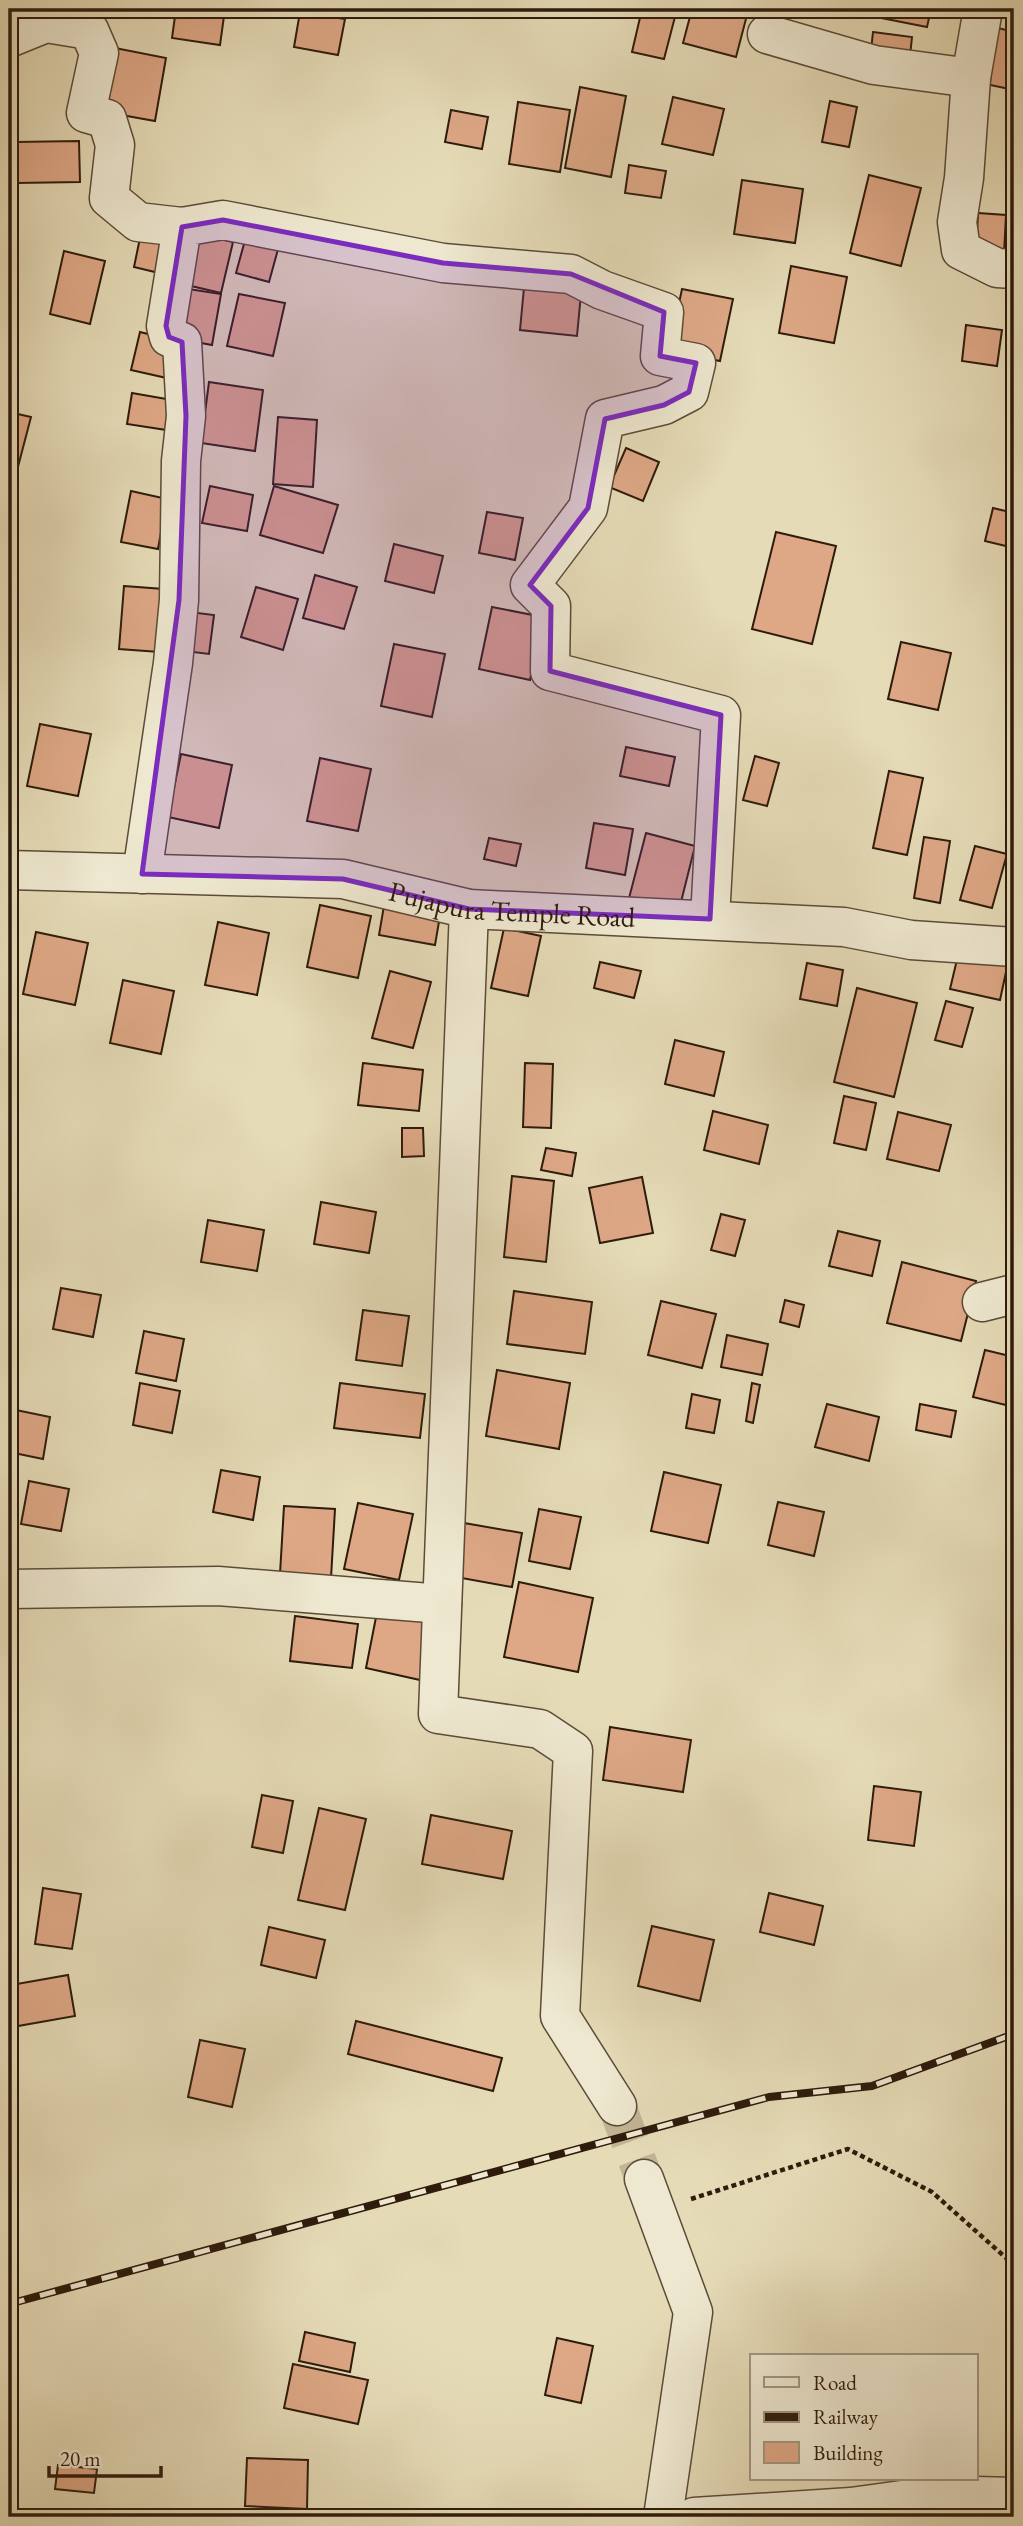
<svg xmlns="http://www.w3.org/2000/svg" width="1023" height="2526" font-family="'EB Garamond',serif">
	<rect width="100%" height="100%" fill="#e5dbb7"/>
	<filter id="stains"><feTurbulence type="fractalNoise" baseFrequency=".00286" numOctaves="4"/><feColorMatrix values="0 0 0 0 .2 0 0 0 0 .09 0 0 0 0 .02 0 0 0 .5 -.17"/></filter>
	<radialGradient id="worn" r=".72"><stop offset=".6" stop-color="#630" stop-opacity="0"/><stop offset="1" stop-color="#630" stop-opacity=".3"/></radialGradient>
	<g fill="#dea886" stroke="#2e1b0c" stroke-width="2">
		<path d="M176,9H225L220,45L172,38Z"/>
		<path d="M642,9H677L664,59L632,52Z"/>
		<path d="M692,9H724L747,15L736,57L683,43Z"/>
		<path d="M878,9H931L927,27L876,17Z"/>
		<path d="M300,12L345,19L338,55L294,47Z"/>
		<path d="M994,27L1014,32V90L981,83Z"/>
		<path d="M873,32L912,37L909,65L870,60Z"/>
		<path d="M110,47L166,58L155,121L99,111Z"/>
		<path d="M580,87L626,96L611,177L565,168Z"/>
		<path d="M673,97L724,109L713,155L662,144Z"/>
		<path d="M830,101L857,107L849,147L822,142Z"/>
		<path d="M518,102L570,110L560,172L509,164Z"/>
		<path d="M451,110L488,117L482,149L445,142Z"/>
		<path d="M79,141L80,182L17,183L16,142Z"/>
		<path d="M629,165L666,171L661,198L625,193Z"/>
		<path d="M869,175L921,188L901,266L850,253Z"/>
		<path d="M742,180L803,189L795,243L734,234Z"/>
		<path d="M978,213L1006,215L1004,254L976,252Z"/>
		<path d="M186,231L233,242L221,293L174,282Z"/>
		<path d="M247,233L280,242L269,282L236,273Z"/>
		<path d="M140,238L166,243L159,273L134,267Z"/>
		<path d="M64,251L105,261L90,324L50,314Z"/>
		<path d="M791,266L847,277L834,343L779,333Z"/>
		<path d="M525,277L582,283L577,336L520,330Z"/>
		<path d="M182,288L221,294L212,345L174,338Z"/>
		<path d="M682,289L733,299L720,361L669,351Z"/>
		<path d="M239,294L285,303L273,356L227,346Z"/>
		<path d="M966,325L1002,330L997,366L962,361Z"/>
		<path d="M140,332L180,342L171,379L131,370Z"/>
		<path d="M209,382L263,390L255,451L201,443Z"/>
		<path d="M132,393L178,401L173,431L127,424Z"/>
		<path d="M9,412L31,417L14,482L9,481Z"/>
		<path d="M278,417L317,420L313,487L273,484Z"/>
		<path d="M626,448L659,462L643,501L609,487Z"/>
		<path d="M210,486L253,495L247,531L202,523Z"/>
		<path d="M274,486L338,505L323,553L260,535Z"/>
		<path d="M131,491L167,499L158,549L121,542Z"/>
		<path d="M993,508L1014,513V548L985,541Z"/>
		<path d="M487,512L523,518L515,560L479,553Z"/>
		<path d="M776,532L836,546L812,644L752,629Z"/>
		<path d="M394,544L443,556L434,593L385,581Z"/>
		<path d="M315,575L357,587L344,629L303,618Z"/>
		<path d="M124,586L177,590L173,653L119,649Z"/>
		<path d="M256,587L298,599L283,650L241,637Z"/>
		<path d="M492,607L543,617L530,680L479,669Z"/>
		<path d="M181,611L214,615L209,654L176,650Z"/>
		<path d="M901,642L951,653L938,710L888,699Z"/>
		<path d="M394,644L445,654L432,717L381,706Z"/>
		<path d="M40,724L91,734L78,796L27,786Z"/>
		<path d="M626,747L675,757L669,786L620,776Z"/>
		<path d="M181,754L232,765L219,828L168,817Z"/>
		<path d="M755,756L779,763L767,806L743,800Z"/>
		<path d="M320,758L371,769L358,831L307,821Z"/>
		<path d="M889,771L923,778L907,855L873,848Z"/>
		<path d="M594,823L633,829L625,875L586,868Z"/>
		<path d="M646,833L695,846L678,914L628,902Z"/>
		<path d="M924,837L950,841L940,903L914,898Z"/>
		<path d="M489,838L521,844L516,866L484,859Z"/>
		<path d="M975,846L1007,854L992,908L960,900Z"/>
		<path d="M386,894L442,904L435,945L379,935Z"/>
		<path d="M320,905L371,916L358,978L307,967Z"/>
		<path d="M218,922L269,933L257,995L205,985Z"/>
		<path d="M504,928L541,936L528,996L491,988Z"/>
		<path d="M36,932L88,943L75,1005L23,994Z"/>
		<path d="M960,947L1009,958L1000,1000L950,989Z"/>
		<path d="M600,962L641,971L634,998L594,988Z"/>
		<path d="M807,963L843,970L837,1006L800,999Z"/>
		<path d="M390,971L431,982L413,1048L372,1038Z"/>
		<path d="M123,980L174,991L161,1054L110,1043Z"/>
		<path d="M857,988L917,1003L894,1097L834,1082Z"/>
		<path d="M946,1001L973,1008L962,1047L935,1040Z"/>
		<path d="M675,1040L724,1052L714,1096L665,1084Z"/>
		<path d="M363,1063L423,1070L419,1111L358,1105Z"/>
		<path d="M525,1063L553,1064L551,1128L523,1127Z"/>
		<path d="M1014,1064V1093L1008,1092Z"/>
		<path d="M844,1096L876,1103L866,1150L834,1143Z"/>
		<path d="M713,1111L768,1125L759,1164L704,1150Z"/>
		<path d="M898,1112L951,1125L939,1171L887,1159Z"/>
		<path d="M402,1128H423L424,1156L402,1157Z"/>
		<path d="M546,1148L576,1153L572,1176L541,1170Z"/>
		<path d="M512,1176L554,1181L546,1262L504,1257Z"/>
		<path d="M642,1177L653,1233L600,1243L589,1188Z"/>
		<path d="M321,1202L376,1212L369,1253L314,1244Z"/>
		<path d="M721,1214L745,1220L735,1256L711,1250Z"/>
		<path d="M208,1220L264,1230L257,1271L201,1262Z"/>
		<path d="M838,1231L880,1241L872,1276L829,1266Z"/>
		<path d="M902,1262L976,1281L961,1341L887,1323Z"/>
		<path d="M61,1288L101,1295L93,1337L53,1329Z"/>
		<path d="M514,1291L592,1302L585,1354L507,1344Z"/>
		<path d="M785,1300L804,1305L799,1327L780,1322Z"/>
		<path d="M661,1301L716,1314L702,1368L648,1355Z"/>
		<path d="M363,1310L409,1316L402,1366L356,1360Z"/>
		<path d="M144,1331L184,1339L176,1381L136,1373Z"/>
		<path d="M727,1335L768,1344L762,1375L721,1367Z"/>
		<path d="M985,1350L1014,1357V1407L973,1397Z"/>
		<path d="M497,1370L570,1383L559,1449L486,1436Z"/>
		<path d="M140,1383L180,1391L172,1433L133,1425Z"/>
		<path d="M340,1383L425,1394L420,1438L334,1428Z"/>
		<path d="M752,1383L760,1385L753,1423L746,1421Z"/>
		<path d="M692,1394L720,1400L714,1433L686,1428Z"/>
		<path d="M827,1404L879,1417L869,1461L815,1447Z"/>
		<path d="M920,1404L956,1411L951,1437L916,1430Z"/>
		<path d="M11,1409L50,1417L43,1459L9,1452Z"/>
		<path d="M221,1470L260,1477L253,1520L213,1512Z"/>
		<path d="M664,1472L721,1485L708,1543L651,1531Z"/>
		<path d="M29,1481L69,1489L61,1531L21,1524Z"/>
		<path d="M778,1502L824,1512L814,1556L768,1545Z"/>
		<path d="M358,1503L413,1514L399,1580L344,1569Z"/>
		<path d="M284,1506L335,1509L331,1578L280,1574Z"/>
		<path d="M539,1509L581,1517L570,1569L529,1561Z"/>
		<path d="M464,1523L522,1533L512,1587L456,1577Z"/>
		<path d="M519,1582L593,1598L578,1672L504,1657Z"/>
		<path d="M379,1602L434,1613L420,1680L366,1668Z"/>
		<path d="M295,1616L358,1624L352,1668L290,1661Z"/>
		<path d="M610,1727L691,1740L683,1792L603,1780Z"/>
		<path d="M874,1786L921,1792L914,1846L868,1840Z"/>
		<path d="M262,1795L293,1801L283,1853L252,1847Z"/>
		<path d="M319,1808L366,1819L345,1910L298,1900Z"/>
		<path d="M431,1815L512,1831L503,1879L422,1864Z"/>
		<path d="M43,1888L81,1894L72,1949L35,1944Z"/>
		<path d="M769,1893L823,1906L814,1945L760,1932Z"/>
		<path d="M652,1926L714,1940L700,2001L638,1986Z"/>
		<path d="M269,1927L325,1940L316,1978L261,1965Z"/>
		<path d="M68,1975L75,2016L18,2026L11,1985Z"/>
		<path d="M356,2021L502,2058L493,2091L348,2054Z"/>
		<path d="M200,2040L245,2049L232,2107L188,2097Z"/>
		<path d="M305,2332L355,2343L350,2372L299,2361Z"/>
		<path d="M557,2338L593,2346L581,2403L545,2395Z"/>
		<path d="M293,2364L368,2380L358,2424L284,2408Z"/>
		<path d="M247,2458L308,2460L307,2509L245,2506Z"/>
		<path d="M58,2465L97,2469L94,2493L55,2489Z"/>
		<path d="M157,2510L182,2517H155Z"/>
	</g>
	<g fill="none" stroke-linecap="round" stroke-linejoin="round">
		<path stroke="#c0b595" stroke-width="38" stroke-dasharray="38 19" stroke-linecap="butt" d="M617,2106L644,2179"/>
		<g stroke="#5c4b37" stroke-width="41">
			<g id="minor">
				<path d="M983,9L971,78L964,178L957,222L961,250L997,268L1014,269"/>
				<path d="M767,34L874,65L971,78"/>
				<path d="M9,38L46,23L89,30L99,53L86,113L107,119L115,145L109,198L138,222L182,227"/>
				<path id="s1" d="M9,870L343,879L469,909L844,927L911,940L1014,947"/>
				<path d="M142,874L173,663L179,600L181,461L186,416L182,342L169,337L166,326L182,227L223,220L443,263L571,274L602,290L664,312L660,356L696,363L689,392L664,405L605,419L588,508L530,585L551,606L550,671L721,715L710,919"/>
				<path d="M469,909L438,1714L540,1729L573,1751L560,2016L617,2106"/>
				<path d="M982,1302L1014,1294"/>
				<path d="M9,1589L218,1586L442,1604"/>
				<path d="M644,2179L693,2312L663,2517"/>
				<path d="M694,2517L851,2507L938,2495L1014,2497"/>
			</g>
		</g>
		<path stroke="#2e1b0c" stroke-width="4.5" stroke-dasharray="5 3.5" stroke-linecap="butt" d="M691,2199L848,2149L932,2192L1014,2265"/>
		<use href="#minor" stroke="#eee8d0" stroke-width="38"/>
		<g stroke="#2e1b0c" stroke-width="8">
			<path id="rail" d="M9,2304L769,2097L872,2086L1014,2034"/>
		</g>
		<use href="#rail" stroke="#eee8d0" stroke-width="5" stroke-dasharray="16" stroke-linecap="butt"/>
	</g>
	<path fill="#7b2cbf" fill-opacity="0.2" stroke="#7b2cbf" stroke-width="5" stroke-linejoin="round" d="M223,220L443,263L571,274L664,312L660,356L696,363L689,392L664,405L605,419L588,508L530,585L551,606L550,671L721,715L710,919L469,909L343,879L142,874L179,600L186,416L182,342L169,337L166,326L182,227Z"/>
	<g text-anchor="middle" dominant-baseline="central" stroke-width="5" stroke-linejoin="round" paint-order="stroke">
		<g font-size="28" fill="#2e1b0c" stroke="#eee8d0">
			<text stroke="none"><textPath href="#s1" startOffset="506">Pujapura Temple Road</textPath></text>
		</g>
	</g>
	<rect width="1023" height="2526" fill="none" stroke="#e5dbb7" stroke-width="35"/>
	<rect x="10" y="10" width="1002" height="2505" fill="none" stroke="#2e1b0c" stroke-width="3.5"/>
	<rect x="18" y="18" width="988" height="2491" fill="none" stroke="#2e1b0c" stroke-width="2"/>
	<rect x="750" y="2354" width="228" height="126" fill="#eee8d0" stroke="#a19682" stroke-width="2"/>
	<rect x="764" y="2377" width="35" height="10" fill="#eee8d0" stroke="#a19682" stroke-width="2"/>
	<text x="813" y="2390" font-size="21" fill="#2e1b0c">Road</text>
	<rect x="764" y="2412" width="35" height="10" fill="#2e1b0c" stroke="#a19682" stroke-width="2"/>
	<text x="813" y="2424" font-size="21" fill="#2e1b0c">Railway</text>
	<rect x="764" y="2442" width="35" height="21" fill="#dea886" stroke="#a19682" stroke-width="2"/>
	<text x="813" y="2460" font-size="21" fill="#2e1b0c">Building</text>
	<path d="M49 2466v10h112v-10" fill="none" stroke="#2e1b0c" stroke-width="3.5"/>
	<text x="60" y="2466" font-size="21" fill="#2e1b0c" stroke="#eee8d0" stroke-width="5" paint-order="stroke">20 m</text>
	<rect width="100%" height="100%" filter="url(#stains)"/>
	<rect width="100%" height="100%" fill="url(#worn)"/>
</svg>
